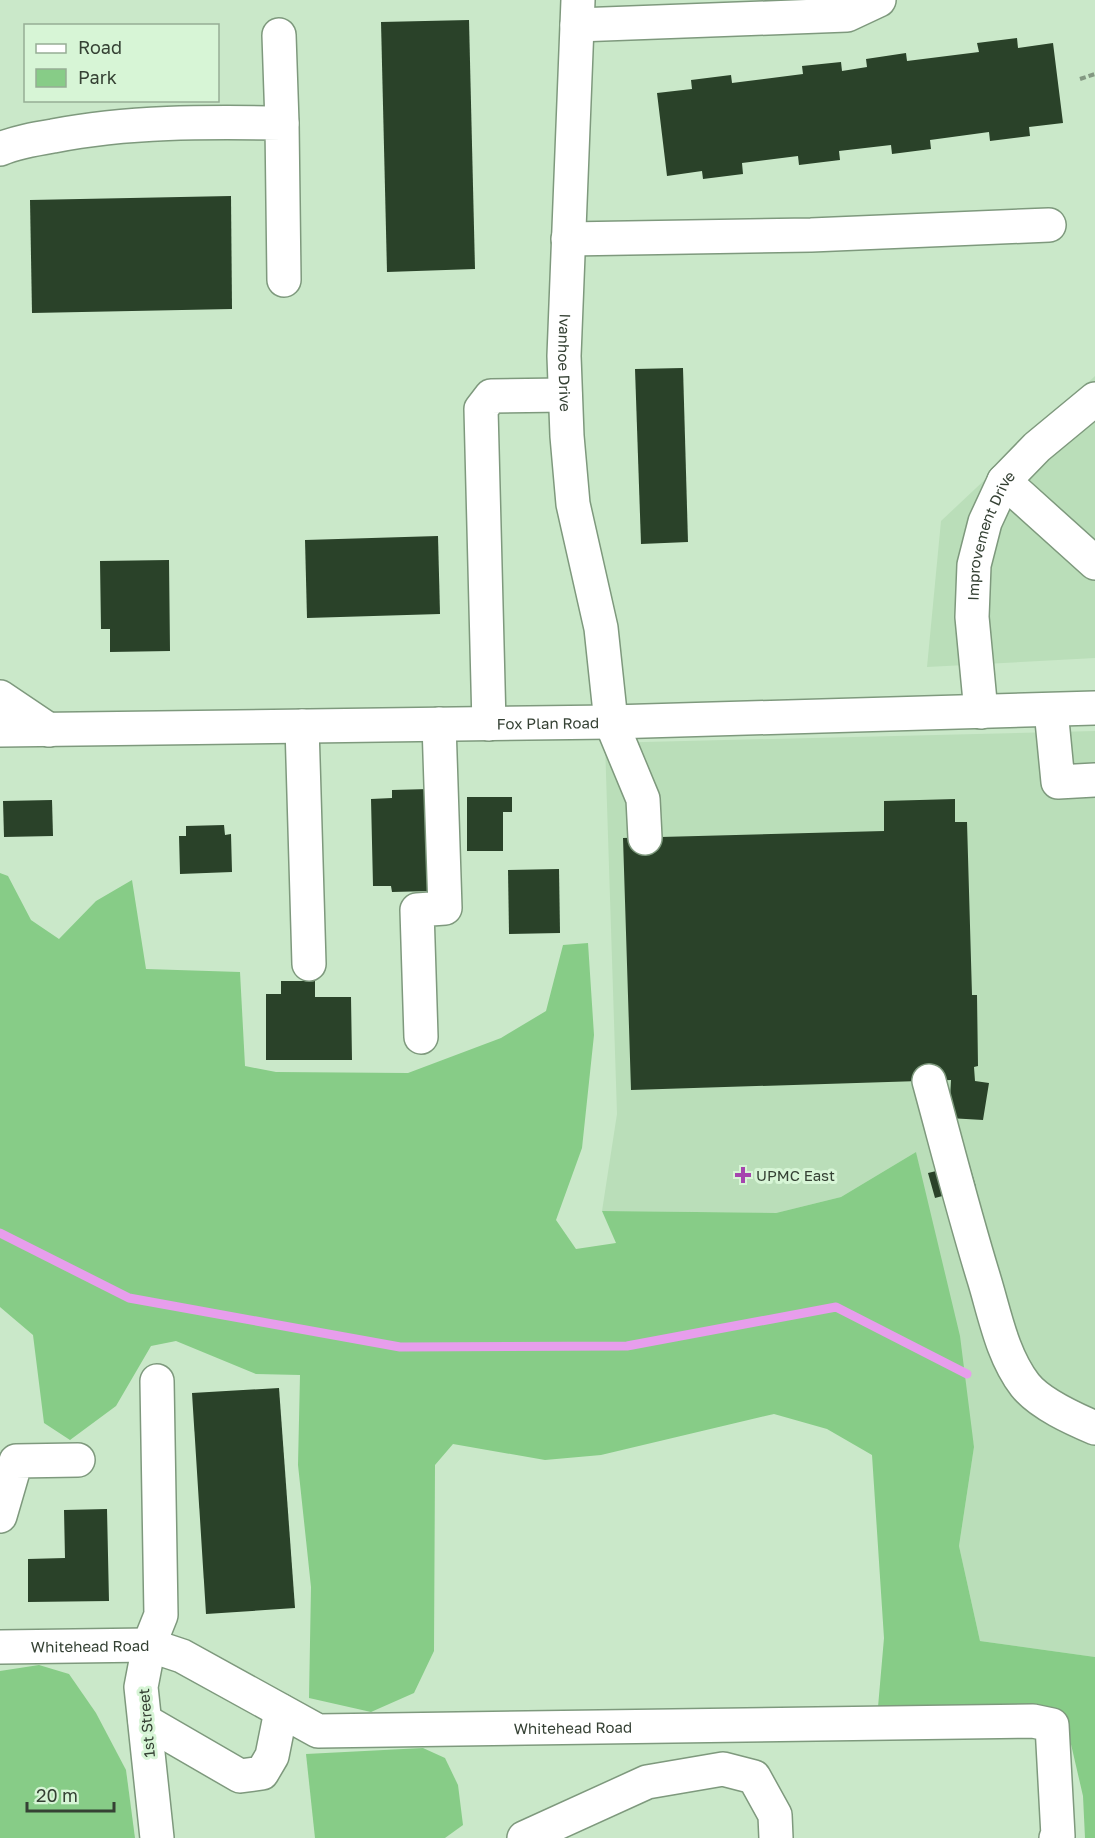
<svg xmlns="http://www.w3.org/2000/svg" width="1095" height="1838" font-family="'Golos Text',sans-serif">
	<rect width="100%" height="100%" fill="#cae8c9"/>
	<g fill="#badeb9">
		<path d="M1095,376V658L927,667L941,521Z"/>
		<path d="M1095,731V1657L980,1641L959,1546L974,1447L916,1152L841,1197L776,1213L602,1211L617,1114L605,743Z"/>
	</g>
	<g fill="#87cc87">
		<path d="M0,873L8,876L31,920L59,939L96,901L132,880L146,969L240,972L245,1066L276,1072L408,1073L501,1038L546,1011L563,945L588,943L594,1035L582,1148L556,1220L576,1249L616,1243L602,1211L776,1213L841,1197L916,1152L960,1336L974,1447L959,1546L980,1641L1095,1657V1838H1085L1083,1796L1064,1714L1043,1708L878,1707L884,1638L872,1455L827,1429L774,1414L601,1455L545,1460L453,1444L435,1465L434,1651L414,1693L371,1712L309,1698L311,1587L298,1465L300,1375L256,1374L176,1341L151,1346L116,1406L70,1440L44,1423L33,1335L0,1307Z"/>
		<path d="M39,1665L69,1674L96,1713L126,1770L135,1838H0V1671Z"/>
		<path d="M423,1748L445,1758L458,1785L463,1825L445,1838H315L306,1754Z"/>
	</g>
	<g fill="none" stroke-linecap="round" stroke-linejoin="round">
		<path stroke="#e79eec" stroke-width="9" d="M0,1233L129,1298L400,1347L627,1346L836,1307L967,1374"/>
	</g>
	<g fill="#2a4229">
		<path d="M469,20L475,269L387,272L381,22Z"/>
		<path d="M1017,38L1018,48L1053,43L1063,123L1029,127L1030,136L990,141L989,132L930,140L931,149L892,154L891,145L839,151L840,160L799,165L798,156L742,163L743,174L703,179L702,171L667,176L657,93L692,89L691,80L731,75L732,83L803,74L802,66L841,62L842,71L867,67L866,59L906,53L907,61L979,52L977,43Z"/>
		<path d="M231,196L232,309L32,313L30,200Z"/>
		<path d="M683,368L688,542L641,544L635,369Z"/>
		<path d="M438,536L440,614L307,618L305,540Z"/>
		<path d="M169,560L170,651L110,652V629H101L100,561Z"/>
		<path d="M429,789L432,891L392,892L391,886H373L371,799L392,798V790Z"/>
		<path d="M467,797H512V812H503V851H467Z"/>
		<path d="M955,799V822H967L972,995H977L978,1066L974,1067L975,1081L989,1083L983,1120L949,1118L951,1080L631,1090L623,838L884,831V801Z"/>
		<path d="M52,800L53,836L4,837L3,801Z"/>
		<path d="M224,825L225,835L231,834L232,872L180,874L179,836H186V826Z"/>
		<path d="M559,869L560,933L509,934L508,870Z"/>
		<path d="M281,981H315V997H351L352,1060H266V994H281Z"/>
		<path d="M969,1163L976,1187L935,1198L928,1173Z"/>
		<path d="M279,1388L295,1608L206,1614L192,1393Z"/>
		<path d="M107,1509L109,1601L28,1602V1559L65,1558L64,1510Z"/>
	</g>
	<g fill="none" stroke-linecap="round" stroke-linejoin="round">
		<g stroke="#7e997d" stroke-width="36">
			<g id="minor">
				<path id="s1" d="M578,0L564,356L567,436L573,504L601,628L611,722L643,799L645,838"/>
				<path d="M577,25L847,15L879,0"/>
				<path d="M279,35L282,123"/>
				<path d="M0,149C17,142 35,139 53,136C129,121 206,122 282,123L284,280"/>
				<path d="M568,239L811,235L1049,225"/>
				<path d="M1004,481L1095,563"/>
				<path d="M0,697L49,730"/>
				<path d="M1051,710L1058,782L1095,780"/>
				<path id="s2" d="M981,712L972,617L974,565L985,522L1004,481L1037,447L1095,399"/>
				<path d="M489,724L481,409L491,396L565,395"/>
				<path d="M302,726L309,964"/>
				<path id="s3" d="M0,730L611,722L1095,708"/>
				<path d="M421,1037L417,910L445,908L439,724"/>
				<path d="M929,1081C947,1147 964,1214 984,1279C995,1315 1002,1355 1025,1385C1040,1404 1074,1419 1095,1428"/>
				<path d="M0,1516L16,1461L78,1460"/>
				<path id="s4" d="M0,1647L149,1645L182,1656L318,1731L1033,1721L1052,1725L1058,1836L1056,1838"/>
				<path d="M145,1721L240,1776L262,1773L272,1756L281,1711"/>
				<path d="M157,1838L141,1687L149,1645L161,1615L157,1381"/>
				<path d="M524,1838L647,1782L723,1769L754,1777L775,1815L776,1838"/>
			</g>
		</g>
		<path stroke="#839882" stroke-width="4" stroke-dasharray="6 3" stroke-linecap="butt" d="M1080,79L1095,74"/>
		<use href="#minor" stroke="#fff" stroke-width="33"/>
	</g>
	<path fill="#a545ae" stroke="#d7f5d6" stroke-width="2" d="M740 1166h6v6h6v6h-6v6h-6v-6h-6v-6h6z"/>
	<g text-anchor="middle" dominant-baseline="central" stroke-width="6" stroke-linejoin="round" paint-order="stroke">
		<g font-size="15" fill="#354134" stroke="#d7f5d6">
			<text stroke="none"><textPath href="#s1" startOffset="363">Ivanhoe Drive</textPath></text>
			<text stroke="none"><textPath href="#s2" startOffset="180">Improvement Drive</textPath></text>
			<text stroke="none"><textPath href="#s3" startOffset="548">Fox Plan Road</textPath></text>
			<text stroke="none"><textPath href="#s4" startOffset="90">Whitehead Road</textPath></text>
			<text transform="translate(146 1723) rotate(-95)">1st Street</text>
			<text stroke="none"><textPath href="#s4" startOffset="594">Whitehead Road</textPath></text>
		</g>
		<g font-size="15" fill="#354134" stroke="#d7f5d6" text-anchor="start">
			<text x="756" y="1175">UPMC East</text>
		</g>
	</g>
	<rect x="24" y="24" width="195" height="78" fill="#d7f5d6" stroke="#96ad95" stroke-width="1.5"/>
	<rect x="36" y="44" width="30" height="9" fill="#ffffff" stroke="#96ad95" stroke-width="1.5"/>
	<text x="78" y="54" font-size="18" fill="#354134">Road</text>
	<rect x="36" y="69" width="30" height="18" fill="#87cc87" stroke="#96ad95" stroke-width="1.5"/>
	<text x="78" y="84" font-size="18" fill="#354134">Park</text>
	<path d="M27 1802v9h87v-9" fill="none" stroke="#354134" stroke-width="3"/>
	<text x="36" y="1802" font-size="18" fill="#354134" stroke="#d7f5d6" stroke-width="4.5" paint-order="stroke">20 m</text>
</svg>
